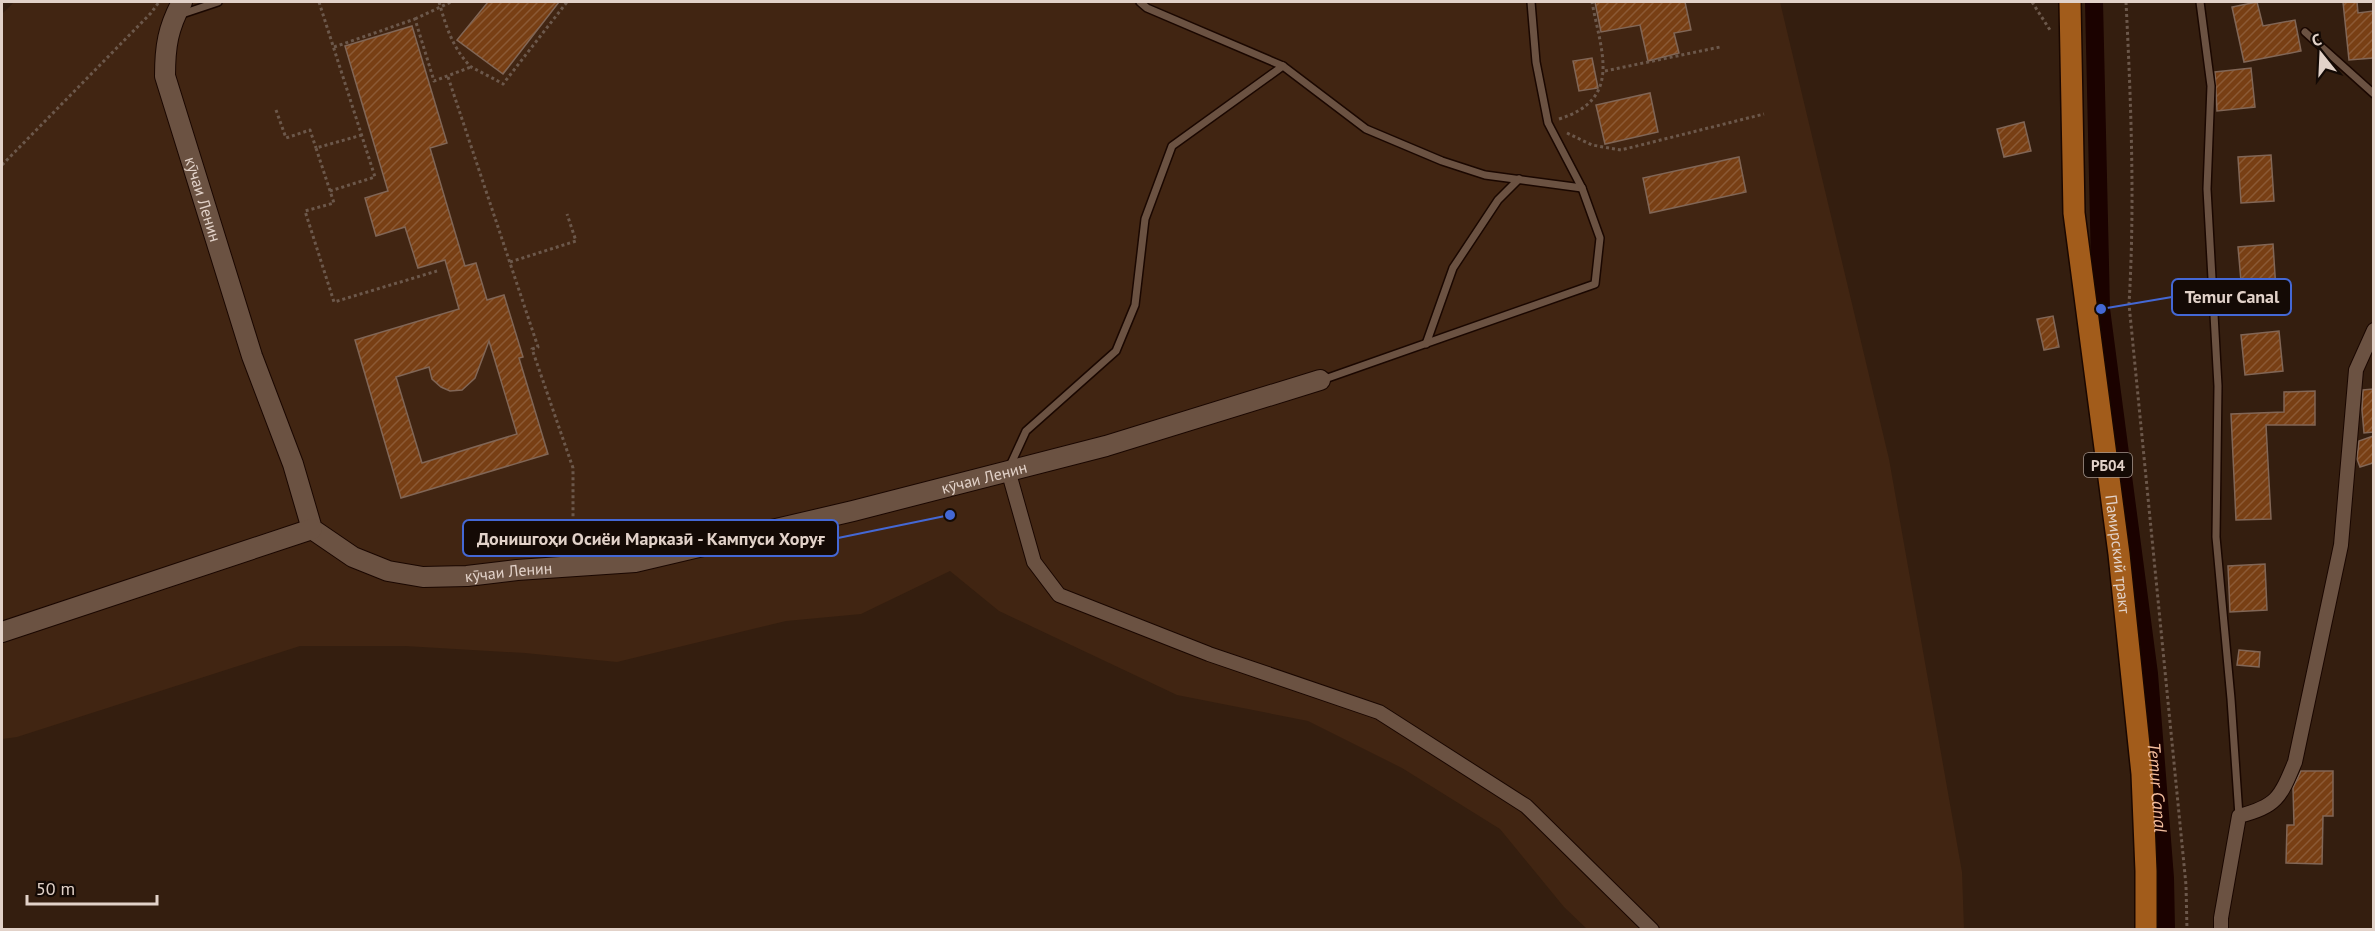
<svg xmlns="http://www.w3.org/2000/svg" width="2375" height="931" font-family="'PT Sans',sans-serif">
	<defs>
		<pattern id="building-hatch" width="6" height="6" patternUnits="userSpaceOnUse" patternTransform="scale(1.5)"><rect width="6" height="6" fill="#783f14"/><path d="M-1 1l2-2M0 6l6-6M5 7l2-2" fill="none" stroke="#8b5a35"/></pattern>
	</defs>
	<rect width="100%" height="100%" fill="#341e0f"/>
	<path fill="#412512" d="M14,2H1780L1889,459L1962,872L1964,929H1587L1564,907L1500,829L1402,768L1308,721L1177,695L999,611L950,571L861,614L786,621L617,662L525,653L405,646H300L17,737L2,739V14Z"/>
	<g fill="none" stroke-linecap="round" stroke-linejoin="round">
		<path stroke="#1b0200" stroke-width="18" id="s1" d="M2094,2L2101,309L2149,674L2165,878L2166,930"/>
	</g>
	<g fill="url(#building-hatch)" stroke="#816656" stroke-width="1.5" fill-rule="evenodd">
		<path d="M488,2H559L503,74L457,40Z"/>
		<path d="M1595,2H1685L1691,30L1674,33L1679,53L1648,61L1640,25L1601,32Z"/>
		<path d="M2257,2L2263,26L2295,20L2301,51L2244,62L2232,7Z"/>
		<path d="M2343,2H2357L2358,13L2373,11V58L2349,60Z"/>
		<path d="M412,26L447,143L430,148L465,266L476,263L487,300L504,295L523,357L519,358L548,454L401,498L355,340L459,309L445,260L418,268L405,227L376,236L365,198L388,191L345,46ZM489,341L517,434L422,463L396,377L429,367L432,379L441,387L450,391L462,390L475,378Z"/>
		<path d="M1592,58L1598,88L1579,91L1573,61Z"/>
		<path d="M2251,68L2255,107L2217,111L2215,72Z"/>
		<path d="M1650,93L1658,132L1605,144L1596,105Z"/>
		<path d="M2024,122L2031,151L2004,157L1997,129Z"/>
		<path d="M2271,155L2274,201L2241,203L2238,157Z"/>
		<path d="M1739,157L1746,192L1650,213L1643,178Z"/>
		<path d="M2273,244L2276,290L2242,292L2238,247Z"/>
		<path d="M2053,316L2059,347L2044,350L2037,319Z"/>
		<path d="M2279,331L2283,371L2245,375L2241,335Z"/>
		<path d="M2373,389V432L2364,433L2362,410L2363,390Z"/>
		<path d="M2315,391V425H2266L2271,519L2236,520L2231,414L2284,412V392Z"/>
		<path d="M2373,436V463L2360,467L2357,459L2359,441Z"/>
		<path d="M2265,564L2267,610L2230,612L2228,566Z"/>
		<path d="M2239,650L2260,652L2259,667L2237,665Z"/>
		<path d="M2301,771H2333V816H2323L2322,864L2286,863L2287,825H2294L2293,788Z"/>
	</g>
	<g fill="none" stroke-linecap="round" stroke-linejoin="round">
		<g stroke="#1a0700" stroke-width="10">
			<g id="lane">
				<path d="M2200,2L2211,86L2207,189L2218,386L2216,537L2231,699L2239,816"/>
				<path d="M182,14L218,2"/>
				<path d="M2305,32L2374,94"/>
				<path d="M1283,66L1366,129L1442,161L1485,175L1582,188"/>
				<path d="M1426,344L1453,268L1498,200L1519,179"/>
				<path d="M1322,380L1595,284L1600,238L1582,188L1548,123L1536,62L1531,2"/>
				<path d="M1009,468L1026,431L1116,351L1135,305L1145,219L1172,146L1283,66L1147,8L1140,2"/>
			</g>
		</g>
		<g stroke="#1a0700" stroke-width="16">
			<g id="street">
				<path d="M1008,470L1034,562L1059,595L1209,654L1379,712L1526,806L1652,930"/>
				<path d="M2221,930V918L2239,816C2277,806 2280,798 2295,762L2341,545L2356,370L2374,330"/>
			</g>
		</g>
		<g stroke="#1a0700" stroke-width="22">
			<g id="secondary">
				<path id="s2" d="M182,2C168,28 165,46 165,76L252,356L293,464L312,529L353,557L388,571L423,577L467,576L517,570L635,562L853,511L1106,446L1320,380"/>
				<path d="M2,632L312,529"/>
			</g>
		</g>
		<g stroke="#1a0700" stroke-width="24">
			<g id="primary">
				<path id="s3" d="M2070,2L2074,213L2119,554L2142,774L2146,871V930"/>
			</g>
		</g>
		<g stroke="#6c584b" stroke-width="3" stroke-dasharray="3 3" stroke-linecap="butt">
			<path d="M319,2L375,177L330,191"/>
			<path d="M439,2C446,26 452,47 470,66C472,68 497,80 503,84L567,2"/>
			<path d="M2032,2L2050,30"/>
			<path d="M2126,2C2131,102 2135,203 2129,304L2186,885L2187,930"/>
			<path d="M415,19L451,2"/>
			<path d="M334,47L415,19L434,81L471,67"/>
			<path d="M1605,71L1720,47"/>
			<path d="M448,77L538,347L532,349L573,468V528L570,549"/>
			<path d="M276,110L286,138L310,130L316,148"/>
			<path d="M1559,119C1623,99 1601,52 1592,2"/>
			<path d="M1567,133L1592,145L1621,150L1764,114"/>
			<path d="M362,135L316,148L334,203L305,211L334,302L437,271"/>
			<path d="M2,165L151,13L159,2"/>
			<path d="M510,262L576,241L567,214"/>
		</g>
		<use href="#lane" stroke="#6b5242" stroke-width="7"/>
		<use href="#street" stroke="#6b5242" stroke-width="14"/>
		<use href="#secondary" stroke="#6b5242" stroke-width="20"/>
		<use href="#primary" stroke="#a25c1b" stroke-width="21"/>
	</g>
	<g text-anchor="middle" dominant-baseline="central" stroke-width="4.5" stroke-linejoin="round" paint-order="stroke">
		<rect fill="#140a05" stroke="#a4968e" stroke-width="1.5" x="2084" y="453" width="48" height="24" rx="4.5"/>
		<g font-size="15" font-weight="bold" fill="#e2d2c9">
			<text x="2108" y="465">РБ04</text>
		</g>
		<g font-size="16" fill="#e2d2c9" stroke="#140a05">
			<text stroke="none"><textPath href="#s2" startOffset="206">кӯчаи Ленин</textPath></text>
			<text stroke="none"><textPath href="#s2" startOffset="1248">кӯчаи Ленин</textPath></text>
			<text stroke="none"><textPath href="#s3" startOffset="555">Памирский тракт</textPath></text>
			<text stroke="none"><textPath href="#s2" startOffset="762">кӯчаи Ленин</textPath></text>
		</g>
		<g font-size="18" font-style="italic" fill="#f3bd9d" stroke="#140a05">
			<text stroke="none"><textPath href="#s1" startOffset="789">Temur Canal</textPath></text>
		</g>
	</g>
	<path fill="none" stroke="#4468d5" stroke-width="2" d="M2101 309L2172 297M950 515L838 538"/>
	<g fill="#4468d5" stroke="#140a05" stroke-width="2">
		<circle cx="2101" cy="309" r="6"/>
		<circle cx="950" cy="515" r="6"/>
	</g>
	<g fill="#140a05" stroke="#4468d5" stroke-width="2">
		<rect x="2172" y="279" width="119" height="36" rx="6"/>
		<rect x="463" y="520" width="375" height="36" rx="6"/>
	</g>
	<g font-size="18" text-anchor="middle" font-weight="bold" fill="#e2d2c9">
		<text x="2232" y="303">Temur Canal</text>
		<text x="651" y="545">Донишгоҳи Осиёи Марказӣ - Кампуси Хоруғ</text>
	</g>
	<rect width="2375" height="931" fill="none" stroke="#e2d2c9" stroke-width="6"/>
	<g transform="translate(2321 54) rotate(342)" stroke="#140a05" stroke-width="4.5" paint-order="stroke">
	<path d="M0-4.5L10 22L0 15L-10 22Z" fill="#e2d2c9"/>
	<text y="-9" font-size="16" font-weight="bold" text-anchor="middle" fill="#e2d2c9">С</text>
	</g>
	<path d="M27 895v9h130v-9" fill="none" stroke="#e2d2c9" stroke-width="3"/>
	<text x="36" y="895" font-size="18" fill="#e2d2c9" stroke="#140a05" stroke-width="4.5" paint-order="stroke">50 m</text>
</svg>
